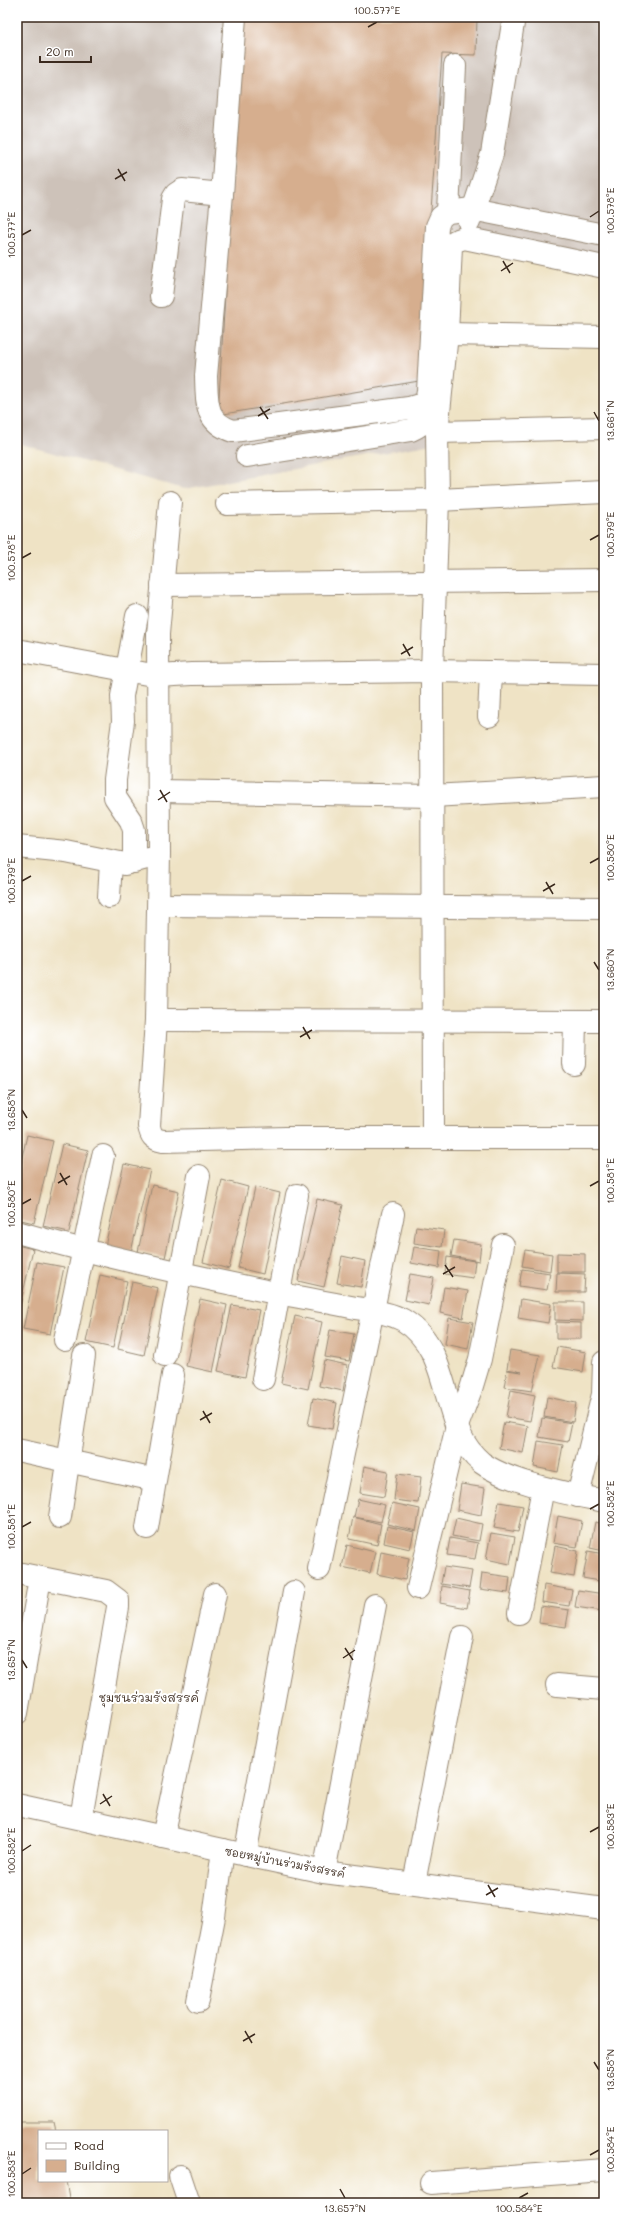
<svg xmlns="http://www.w3.org/2000/svg" width="621" height="2220" font-family="Mali,'Playpen Sans Thai',sans-serif">
	<rect width="100%" height="100%" fill="#fff"/>
	<filter id="ink" filterUnits="userSpaceOnUse"><feTurbulence type="fractalNoise" baseFrequency=".025" numOctaves="2"/><feDisplacementMap in="SourceGraphic" scale="8" xChannelSelector="R" yChannelSelector="G"/><feConvolveMatrix kernelMatrix="1 2 1 2 8 2 1 2 1" color-interpolation-filters="sRGB"/></filter>
	<filter id="wash" filterUnits="userSpaceOnUse"><feTurbulence type="fractalNoise" baseFrequency=".012" numOctaves="4" result="noise"/><feDisplacementMap in="SourceGraphic" scale="16" xChannelSelector="R" yChannelSelector="G"/><feGaussianBlur stdDeviation="0.9" result="paint"/><feColorMatrix in="noise" values="0 0 0 0 0 0 0 0 0 0 0 0 0 0 0 0 0 1.4 0 .05"/><feComposite in="paint" operator="in"/></filter>
	<g filter="url(#wash)">
		<rect width="100%" height="100%" fill="#efe3c5"/>
		<path fill="#cdc2b9" d="M17,17H604V261L452,231L432,444L184,489L17,443Z"/>
		<g id="blocks">
			<g fill="#d6ae8e">
				<path d="M241,17H477L476,55L442,54L419,381L218,415Z"/>
				<path d="M27,1135L53,1141L34,1223L17,1219V1180Z"/>
				<path d="M62,1144L88,1150L69,1232L43,1226Z"/>
				<path d="M124,1164L150,1170L131,1252L105,1246Z"/>
				<path d="M222,1180L248,1187L229,1269L203,1262Z"/>
				<path d="M152,1185L179,1191L165,1258L138,1252Z"/>
				<path d="M255,1187L280,1193L263,1274L238,1268Z"/>
				<path d="M317,1199L343,1205L324,1287L298,1281Z"/>
				<path d="M416,1226L444,1230L442,1247L414,1243Z"/>
				<path d="M454,1240L481,1244L479,1261L451,1256Z"/>
				<path d="M17,1245L33,1249L18,1315L17,1314Z"/>
				<path d="M414,1247L441,1251L439,1268L411,1263Z"/>
				<path d="M525,1250L552,1254L550,1271L522,1266Z"/>
				<path d="M557,1253L585,1254V1272H557Z"/>
				<path d="M342,1256L365,1261L361,1287L337,1283Z"/>
				<path d="M447,1257L475,1261L473,1278L445,1274Z"/>
				<path d="M37,1262L64,1267L50,1334L23,1329Z"/>
				<path d="M522,1269L550,1273L547,1290L519,1286Z"/>
				<path d="M557,1273L585,1274L584,1292H556Z"/>
				<path d="M410,1274L434,1278L429,1305L405,1300Z"/>
				<path d="M100,1275L127,1281L113,1348L86,1342Z"/>
				<path d="M132,1282L158,1288L144,1355L118,1349Z"/>
				<path d="M444,1287L468,1291L463,1318L440,1313Z"/>
				<path d="M200,1299L227,1305L213,1372L186,1366Z"/>
				<path d="M521,1299L551,1304L548,1323L518,1318Z"/>
				<path d="M555,1302H583V1321L555,1320Z"/>
				<path d="M232,1305L259,1310L245,1377L218,1371Z"/>
				<path d="M295,1316L322,1322L308,1389L281,1383Z"/>
				<path d="M449,1318L473,1322L468,1349L445,1344Z"/>
				<path d="M556,1322L581,1323V1339H556Z"/>
				<path d="M330,1330L354,1334L349,1361L325,1357Z"/>
				<path d="M557,1347L586,1352L583,1372L553,1367Z"/>
				<path d="M510,1350L540,1355L532,1391L504,1387L507,1370L522,1372L507,1369Z"/>
				<path d="M324,1360L347,1365L343,1391L319,1386Z"/>
				<path d="M511,1390L535,1395L530,1421L506,1417Z"/>
				<path d="M547,1397L576,1403L573,1422L544,1417Z"/>
				<path d="M313,1398L337,1403L332,1429L308,1425Z"/>
				<path d="M542,1418L572,1423L568,1442L539,1437Z"/>
				<path d="M504,1422L528,1426L523,1453L499,1448Z"/>
				<path d="M538,1441L563,1445L558,1472L534,1467Z"/>
				<path d="M364,1466L388,1471L384,1497L360,1493Z"/>
				<path d="M397,1474L421,1477L418,1503L394,1500Z"/>
				<path d="M461,1484L485,1488L481,1515L457,1510Z"/>
				<path d="M358,1499L385,1505L381,1522L354,1517Z"/>
				<path d="M499,1502L523,1506L518,1532L494,1528Z"/>
				<path d="M392,1503L420,1509L416,1531L387,1524Z"/>
				<path d="M558,1516L582,1521L577,1547L553,1543Z"/>
				<path d="M353,1517L381,1524L377,1545L349,1539Z"/>
				<path d="M456,1518L482,1524L479,1541L452,1536Z"/>
				<path d="M595,1522L604,1524V1551L590,1548Z"/>
				<path d="M387,1526L414,1532L410,1549L384,1543Z"/>
				<path d="M491,1533L515,1537L510,1564L486,1559Z"/>
				<path d="M450,1538L478,1543L475,1559L447,1555Z"/>
				<path d="M347,1545L375,1552L370,1573L342,1567Z"/>
				<path d="M555,1546L578,1551L574,1577L550,1573Z"/>
				<path d="M588,1551L604,1554V1582L583,1578Z"/>
				<path d="M381,1552L409,1558L405,1580L377,1574Z"/>
				<path d="M444,1567L472,1571L469,1588L441,1584Z"/>
				<path d="M482,1573L510,1577L508,1593L480,1589Z"/>
				<path d="M544,1585L572,1590L569,1606L542,1602Z"/>
				<path d="M442,1586L470,1591L467,1608L440,1603Z"/>
				<path d="M578,1590L604,1594L603,1611L575,1607Z"/>
				<path d="M541,1606L569,1610L566,1627L539,1623Z"/>
				<path d="M17,2122H54L56,2131H39V2181H66L70,2203H17Z"/>
			</g>
		</g>
	</g>
	<g filter="url(#ink)">
		<use href="#blocks" fill-opacity="0" stroke="#958672" stroke-width="1"/>
		<g fill="none" stroke-linecap="round" stroke-linejoin="round">
			<g stroke="#958672" stroke-width="24">
				<g id="minor">
					<path d="M222,194L235,17"/>
					<path d="M448,212L455,66"/>
					<path d="M469,222L492,154L514,17"/>
					<path d="M161,296L173,199L176,194L182,190L222,194L206,376C207,403 205,422 233,431L409,408L426,403L428,391L437,226L441,217L448,212L472,209L604,235"/>
					<path d="M447,334L604,337"/>
					<path d="M437,432L604,428"/>
					<path d="M247,456L411,430C427,423 425,419 426,403"/>
					<path d="M170,502L158,634L159,854L156,1020L149,1126C151,1136 153,1139 163,1141L286,1138H604"/>
					<path d="M227,504L438,500L604,492"/>
					<path d="M162,585L604,580"/>
					<path d="M17,650L158,676L192,674L432,671L604,674"/>
					<path d="M489,716L491,672"/>
					<path d="M159,791L433,796L604,786"/>
					<path d="M17,847L66,852L125,864L147,858"/>
					<path d="M134,862V830L131,821L115,797V780L123,721L122,696L137,616"/>
					<path d="M109,897L111,862"/>
					<path d="M159,905L604,908"/>
					<path d="M156,1020L604,1021"/>
					<path d="M574,1064L575,1021"/>
					<path d="M433,1138L432,671L438,500L437,432L447,334L451,246L455,241L464,238L604,267"/>
					<path d="M17,1232C104,1257 192,1276 281,1294C306,1298 331,1303 356,1308C371,1310 390,1313 403,1320C456,1352 437,1427 482,1463C509,1483 571,1494 604,1501"/>
					<path d="M65,1340L103,1156"/>
					<path d="M165,1355L199,1176"/>
					<path d="M263,1379L297,1195"/>
					<path d="M17,1450L155,1480"/>
					<path d="M578,1496L603,1394L604,1362"/>
					<path d="M60,1517L84,1356"/>
					<path d="M147,1528L173,1375"/>
					<path d="M319,1569L393,1214"/>
					<path d="M17,1573L106,1591L118,1600V1607L81,1818"/>
					<path d="M418,1588L457,1426L471,1389L480,1359L503,1245"/>
					<path d="M519,1613L543,1488"/>
					<path d="M557,1685L604,1689"/>
					<path d="M17,1713L40,1578"/>
					<path d="M17,1805L324,1872L604,1909"/>
					<path d="M163,1837L215,1594"/>
					<path d="M245,1855L294,1592"/>
					<path d="M324,1872L375,1605"/>
					<path d="M414,1883L462,1637"/>
					<path d="M198,2001L214,1917L223,1850"/>
					<path d="M180,2176L189,2203"/>
					<path d="M431,2183L604,2170"/>
				</g>
			</g>
			<use href="#minor" stroke="#fff" stroke-width="22"/>
		</g>
	</g>
	<path fill="none" stroke="#3b2a1e" stroke-width="1.5" d="M368,27L377,22M118,169L125,181M115,179L127,172M590,217L599,211M22,235L31,230M503,261L510,273M501,271L513,263M260,407L268,419M594,412L599,421M258,416L270,409M590,540L599,535M22,558L31,553M403,644L410,656M401,654L413,647M160,790L167,802M158,800L170,792M590,863L599,858M22,881L31,876M546,882L553,894M543,891L555,884M594,962L599,970M303,1027L310,1039M300,1037L312,1030M22,1110L27,1118M60,1173L67,1185M58,1183L70,1176M590,1186L599,1181M22,1204L31,1199M445,1265L453,1277M443,1274L455,1267M203,1411L210,1423M200,1420L212,1413M590,1509L599,1504M22,1527L31,1522M345,1648L353,1660M343,1658L355,1650M22,1660L27,1668M103,1794L110,1806M100,1804L112,1796M590,1832L599,1827M22,1851L31,1845M488,1885L495,1897M486,1895L498,1888M245,2031L252,2043M243,2041L255,2034M594,2062L599,2070M590,2155L599,2150M22,2174L31,2168M340,2189L345,2198M519,2198L528,2193"/>
	<g text-anchor="middle" dominant-baseline="central" stroke-width="4" stroke-linejoin="round" paint-order="stroke">
		<g font-size="11" fill="#3b2a1e" stroke="#fff">
			<text transform="translate(285 1862) rotate(11)">ซอยหมู่บ้านร่วมรังสรรค์</text>
		</g>
		<g font-size="12" fill="#3b2a1e" stroke="#fff">
			<text x="149" y="1697">ชุมชนร่วมรังสรรค์</text>
		</g>
	</g>
	<rect width="621" height="2220" fill="none" stroke="#fff" stroke-width="44"/>
	<rect x="38" y="2130" width="130" height="52" fill="#ffffff" stroke="#b1aaa5"/>
	<rect x="46" y="2143" width="20" height="6" fill="#ffffff" stroke="#b1aaa5"/>
	<text x="74" y="2150" font-size="12" fill="#3b2a1e">Road</text>
	<rect x="46" y="2160" width="20" height="12" fill="#d6ae8e" stroke="#b1aaa5"/>
	<text x="74" y="2170" font-size="12" fill="#3b2a1e">Building</text>
	<path d="M40 56v6h51v-6" fill="none" stroke="#3b2a1e" stroke-width="2"/>
	<text x="46" y="56" font-size="12" fill="#3b2a1e" stroke="#ffffff" stroke-width="3" paint-order="stroke">20 m</text>
	<rect x="22" y="22" width="577" height="2176" fill="none" stroke="#3b2a1e" stroke-width="1.5"/>
	<g font-size="10" text-anchor="middle" fill="#3b2a1e">
		<text x="377" y="14">100.577°E</text>
		<text transform="translate(610 211) rotate(-90)" y="4">100.578°E</text>
		<text transform="translate(11 235) rotate(-90)" y="4">100.577°E</text>
		<text transform="translate(610 421) rotate(-90)" y="4">13.661°N</text>
		<text transform="translate(610 535) rotate(-90)" y="4">100.579°E</text>
		<text transform="translate(11 558) rotate(-90)" y="4">100.578°E</text>
		<text transform="translate(610 858) rotate(-90)" y="4">100.580°E</text>
		<text transform="translate(11 881) rotate(-90)" y="4">100.579°E</text>
		<text transform="translate(610 970) rotate(-90)" y="4">13.660°N</text>
		<text transform="translate(11 1110) rotate(-90)" y="4">13.658°N</text>
		<text transform="translate(610 1181) rotate(-90)" y="4">100.581°E</text>
		<text transform="translate(11 1204) rotate(-90)" y="4">100.580°E</text>
		<text transform="translate(610 1504) rotate(-90)" y="4">100.582°E</text>
		<text transform="translate(11 1527) rotate(-90)" y="4">100.581°E</text>
		<text transform="translate(11 1660) rotate(-90)" y="4">13.657°N</text>
		<text transform="translate(610 1827) rotate(-90)" y="4">100.583°E</text>
		<text transform="translate(11 1851) rotate(-90)" y="4">100.582°E</text>
		<text transform="translate(610 2070) rotate(-90)" y="4">13.658°N</text>
		<text transform="translate(610 2150) rotate(-90)" y="4">100.584°E</text>
		<text transform="translate(11 2174) rotate(-90)" y="4">100.583°E</text>
		<text x="345" y="2212">13.657°N</text>
		<text x="519" y="2212">100.584°E</text>
	</g>
</svg>
